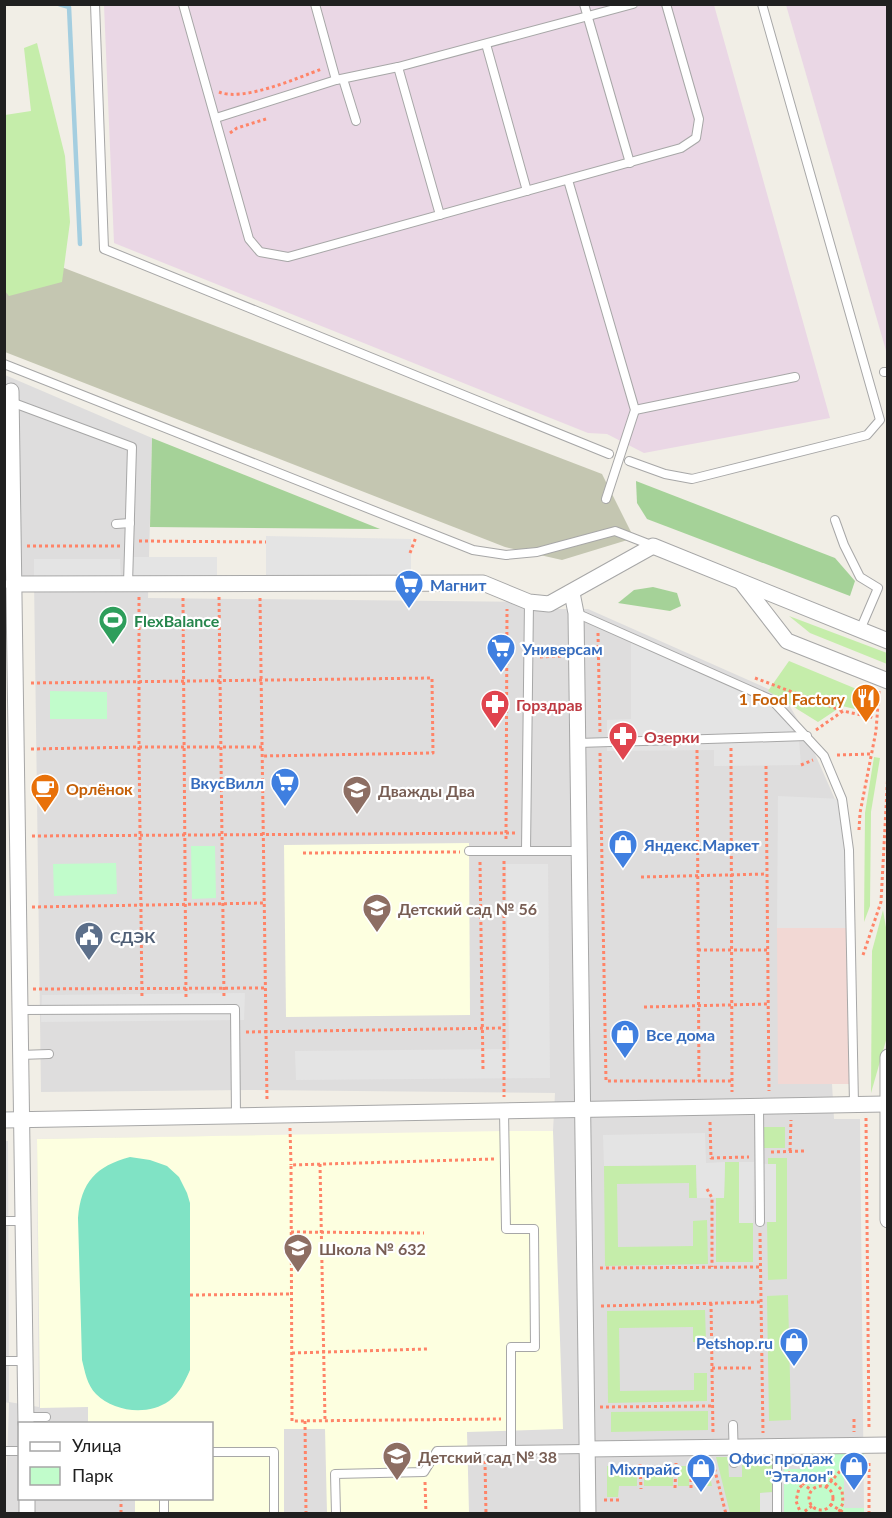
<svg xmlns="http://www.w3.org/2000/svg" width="892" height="1518" font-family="Lato,sans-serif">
	<rect width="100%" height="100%" fill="#f1eee6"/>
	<path fill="#dedddd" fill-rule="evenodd" d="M5,375L152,438L148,598L529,602L544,609H588L784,696L807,736L838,806L778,1084H832L834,1119H860L864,1513H5L9,1403L4,1402L5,1141H8L9,1402L39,1407L37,1139L553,1131L555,1093L249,1090L41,1092L34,579L5,574ZM20,1424H212V1498H20Z"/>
	<path fill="#f2d8d4" d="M777,928H848L849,1084H778Z"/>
	<g fill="#ead7e5">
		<path d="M104,5H714L830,418L644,453L607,434L588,433L114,243Z"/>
		<path d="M786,5H887V354Z"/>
	</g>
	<g fill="#fdffe0">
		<path d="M469,843L470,1015L286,1017L284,845Z"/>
		<path d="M504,1131H553L563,1429L467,1432L469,1513H327L325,1429H284V1513H135V1499L212,1498V1424L88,1423V1407L40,1408L37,1139Z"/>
	</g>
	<path fill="#c4c6b1" d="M4,245L602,474L634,538L562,560L505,547L5,352Z"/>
	<g fill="#c5edaa">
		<path d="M37,43L65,156L70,222L62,282L9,296L4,290L5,115L31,111L24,48Z"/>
		<path d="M789,616L887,653V664L810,633Z"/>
		<path d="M789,661L871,695L859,710L842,706L818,722L768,691Z"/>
		<path d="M874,757L880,758L871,812L870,906L864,922L865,813Z"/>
		<path d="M883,910L888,939L887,1037L871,1093L872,951Z"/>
		<rect x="764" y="1127" width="21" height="21"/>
		<path d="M768,1158H787V1279L768,1280L767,1222H776V1164H768Z"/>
		<path d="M725,1162H739V1223H753V1262H716V1198L724,1197Z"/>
		<path d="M696,1165L697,1198H689V1183L617,1184L618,1247L693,1246V1221L707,1220L708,1264L605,1266L604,1166Z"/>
		<path d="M788,1295L791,1420L769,1421L767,1296Z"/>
		<path d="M705,1310L706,1342H693V1327L619,1328L620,1391L694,1390V1373H707V1401L608,1403L607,1311Z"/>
		<path d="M708,1411V1430L611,1432V1412Z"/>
		<path d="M716,1457H728L729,1477H742V1457H775L774,1492L760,1493V1513H730Z"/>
		<path d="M607,1466H637V1486H619L618,1497H607Z"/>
		<rect x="644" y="1466" width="29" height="20"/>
		<rect x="678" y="1466" width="11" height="20"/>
		<path d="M694,1466H708L712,1486H695Z"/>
	</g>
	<g fill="#a5d298">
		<path d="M152,438L380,529L150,527Z"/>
		<path d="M636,481L835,558L855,581L850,596L647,519L637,503Z"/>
		<path d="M653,587L677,593L681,606L670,611L618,603L634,590Z"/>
	</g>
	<g fill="#c1fccb">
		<path d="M50,691L107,692V719H50Z"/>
		<path d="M191,846H215L216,898L192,899Z"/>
		<path d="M116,863L117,894L54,896L53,864Z"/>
		<path d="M864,1453L865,1475L844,1476V1508H864V1513H784V1469H803L804,1454Z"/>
	</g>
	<path fill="#80e3c5" d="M130,1157L150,1160L167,1166L179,1177L187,1193L190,1203V1370C185,1381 180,1393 169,1401C148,1416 114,1412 96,1394C87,1385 85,1372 82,1360L78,1218C81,1182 96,1166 130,1157Z"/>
	<g fill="#e4e4e4">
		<path d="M266,536L411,539V576H266Z"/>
		<rect x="133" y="557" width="84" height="19"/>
		<path d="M34,559H120L121,578H34Z"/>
		<path d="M631,639L772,700L798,727L801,765L714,766V750L607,751V720L631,719Z"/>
		<path d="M778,796L842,799L853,928H777Z"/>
		<path d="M506,864H548L550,1078L296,1080L295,1051L509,1049Z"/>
		<path d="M245,993L244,1020L41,1022L42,995Z"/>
		<path d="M705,1133L706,1163L725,1162L724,1198H697L696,1165L604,1166L603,1135Z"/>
		<path d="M739,1162H754L753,1223H739Z"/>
		<rect x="764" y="1164" width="12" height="58"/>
		<path d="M777,1492V1513H760V1493Z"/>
	</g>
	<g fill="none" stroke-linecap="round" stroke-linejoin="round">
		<path stroke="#a4cee0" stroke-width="4.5" d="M59,4L69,7L80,244"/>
		<g stroke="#a7a7a7" stroke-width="10">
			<g id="service">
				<path d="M95,4L104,249L609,454"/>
				<path d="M183,4L249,239L260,252L288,257L681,148L696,138L699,119L666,4"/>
				<path d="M315,4L336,80"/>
				<path d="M584,4L630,163"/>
				<path d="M486,44L527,191"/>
				<path d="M343,79L356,121"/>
				<path d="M216,118L336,80L398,67"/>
				<path d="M568,180L635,410L606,499"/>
				<path d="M440,215L398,67L633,4"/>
				<path d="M4,364L473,550L506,555L537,552L615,531L651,545"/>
				<path d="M884,372H888"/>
				<path d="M11,402L132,447L128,584"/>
				<path d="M635,410L795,377"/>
				<path d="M629,461L665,474L692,479L867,435L880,420L762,4"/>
				<path d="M835,520L844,545L860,577L878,588L860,630"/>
				<path d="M116,524L130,523"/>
				<path d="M576,613L772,700L824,756L842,799L849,850L854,1104"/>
				<path d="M578,743L807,736"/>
				<path d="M469,851H579"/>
				<path d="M526,851L529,602"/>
				<path d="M20,1010L235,1009L236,1116"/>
				<path d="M20,1055L49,1054"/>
				<path d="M759,1106L760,1222"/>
				<path d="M504,1111L506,1229H534L535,1347H511V1450"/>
				<path d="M4,1221H23"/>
				<path d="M4,1361H25"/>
				<path d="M26,1417H46"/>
				<path d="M733,1425L734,1463"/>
				<path d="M4,1451H20"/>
				<path d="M212,1452H274V1514"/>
				<path d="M164,1498V1514"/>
				<path d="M336,1514L335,1474L424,1472L437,1451L587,1449"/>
				<path d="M777,1514V1447"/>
			</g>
		</g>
		<g stroke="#a7a7a7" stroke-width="17">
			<g id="minor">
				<path d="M11,391L26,1424"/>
				<path d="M742,583L787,641L888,681"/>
				<path d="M13,584L483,583L529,602L549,604L653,546L888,641"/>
				<path d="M572,593L576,613L588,1514"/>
				<path d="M888,1057V1220"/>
				<path d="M4,1120L885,1104"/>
				<path d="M587,1449L888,1445"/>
				<path d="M27,1498V1514"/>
			</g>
		</g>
		<g stroke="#ff8468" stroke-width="3" stroke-dasharray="3 3" stroke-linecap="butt">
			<path d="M219,92C243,102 297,78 322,69"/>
			<path d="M230,133L237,128L266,119"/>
			<path d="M139,541L266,542"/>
			<path d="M27,546H120"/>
			<path d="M410,553L416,537"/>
			<path d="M139,597V747H262"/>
			<path d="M219,597L224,999"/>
			<path d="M183,598L186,999"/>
			<path d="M260,598L267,1101"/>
			<path d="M598,633L600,732"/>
			<path d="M540,657L564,656"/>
			<path d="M755,678L843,711"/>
			<path d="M31,683L432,678L433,753L262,756"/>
			<path d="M816,730L843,711L875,718"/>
			<path d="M731,748L732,1092"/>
			<path d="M31,749L139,747L142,999"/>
			<path d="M697,750L699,1081"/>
			<path d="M600,753L606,1081H732"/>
			<path d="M837,755L871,754"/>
			<path d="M801,765L813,760"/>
			<path d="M766,766L769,1091"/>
			<path d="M859,830L860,813L876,731L879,691"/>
			<path d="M32,836L515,833"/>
			<path d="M506,839L507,609"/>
			<path d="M303,853L460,852"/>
			<path d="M504,861V1097"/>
			<path d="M480,862L483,1070"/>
			<path d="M641,877L767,874"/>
			<path d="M32,907L264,903"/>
			<path d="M698,950H768"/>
			<path d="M863,955L881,902L888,771"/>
			<path d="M33,989L265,988"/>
			<path d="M644,1007L768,1004"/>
			<path d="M246,1032L503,1028"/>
			<path d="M866,1118L869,1430"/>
			<path d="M710,1122L711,1158L749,1157"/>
			<path d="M290,1128L291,1165"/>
			<path d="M790,1151L791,1120"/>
			<path d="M771,1152L805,1151"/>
			<path d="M494,1159L291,1165L292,1421L501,1419"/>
			<path d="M320,1164L325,1420"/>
			<path d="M707,1189L712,1198V1267"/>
			<path d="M291,1232L424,1233"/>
			<path d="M760,1233L763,1433"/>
			<path d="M600,1268L760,1267"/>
			<path d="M190,1295L291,1294"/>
			<path d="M711,1303L713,1434"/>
			<path d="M601,1306L761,1302"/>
			<path d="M712,1346L751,1345"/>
			<path d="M292,1353L427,1349"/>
			<path d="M712,1368H751"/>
			<path d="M600,1407L713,1406"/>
			<path d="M854,1419V1432"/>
			<path d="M305,1421L306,1514"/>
			<path d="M485,1461L486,1514"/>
			<path d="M713,1463L726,1514"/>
			<path d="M640,1464L641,1489"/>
			<path d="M788,1472L811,1490"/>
			<path d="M425,1482L426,1514"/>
			<circle cx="821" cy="1498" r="12"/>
			<path d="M826,1487L849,1461"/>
			<path d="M675,1488L676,1463"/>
			<path d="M691,1488V1463"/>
			<path d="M121,1498V1514"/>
			<path d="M604,1500H621"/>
			<path d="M830,1504L846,1514"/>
			<path d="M812,1506L801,1514L796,1501L799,1488L814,1475L827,1476L842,1490L843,1503L838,1514"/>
			<path d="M869,1514V1460"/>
		</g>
		<use href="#service" stroke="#fff" stroke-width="8"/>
		<use href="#minor" stroke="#fff" stroke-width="15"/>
	</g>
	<defs>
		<g id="supermarket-pin" transform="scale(1.5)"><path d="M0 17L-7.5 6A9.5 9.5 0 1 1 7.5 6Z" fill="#3f7fe0" stroke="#fff"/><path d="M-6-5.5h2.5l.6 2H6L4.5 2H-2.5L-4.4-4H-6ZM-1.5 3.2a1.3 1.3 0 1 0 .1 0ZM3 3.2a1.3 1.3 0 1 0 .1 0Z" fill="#fff"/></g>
		<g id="stadium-pin" transform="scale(1.5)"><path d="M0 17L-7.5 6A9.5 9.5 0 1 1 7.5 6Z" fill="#2e9e5b" stroke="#fff"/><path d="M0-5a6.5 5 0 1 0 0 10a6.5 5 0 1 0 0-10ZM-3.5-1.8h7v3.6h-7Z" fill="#fff"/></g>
		<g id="restaurant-pin" transform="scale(1.5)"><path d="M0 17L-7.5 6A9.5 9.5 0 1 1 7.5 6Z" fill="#e8710a" stroke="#fff"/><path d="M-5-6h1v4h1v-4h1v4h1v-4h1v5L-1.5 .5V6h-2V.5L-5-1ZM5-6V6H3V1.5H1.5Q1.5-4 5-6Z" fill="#fff"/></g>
		<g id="pharmacy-pin" transform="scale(1.5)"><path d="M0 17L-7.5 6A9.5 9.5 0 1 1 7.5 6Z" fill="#e0444e" stroke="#fff"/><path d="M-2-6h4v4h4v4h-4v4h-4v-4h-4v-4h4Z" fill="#fff"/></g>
		<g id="cafe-pin" transform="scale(1.5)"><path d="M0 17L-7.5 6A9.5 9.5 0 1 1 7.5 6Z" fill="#e8710a" stroke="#fff"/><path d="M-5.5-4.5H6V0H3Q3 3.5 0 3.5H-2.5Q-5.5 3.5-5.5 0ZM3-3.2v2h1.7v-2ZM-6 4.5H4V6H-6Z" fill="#fff"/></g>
		<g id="school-pin" transform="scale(1.5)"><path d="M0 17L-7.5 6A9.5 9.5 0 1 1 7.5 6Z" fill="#8d6e63" stroke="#fff"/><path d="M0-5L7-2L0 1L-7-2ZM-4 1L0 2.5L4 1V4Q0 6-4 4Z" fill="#fff"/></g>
		<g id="shop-pin" transform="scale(1.5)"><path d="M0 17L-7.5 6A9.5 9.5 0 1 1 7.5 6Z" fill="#3f7fe0" stroke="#fff"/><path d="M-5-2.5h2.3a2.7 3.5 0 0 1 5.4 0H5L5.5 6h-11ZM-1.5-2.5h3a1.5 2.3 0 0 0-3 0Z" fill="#fff"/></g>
		<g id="civic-pin" transform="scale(1.5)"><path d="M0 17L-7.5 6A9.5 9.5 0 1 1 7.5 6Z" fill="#5c6f8a" stroke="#fff"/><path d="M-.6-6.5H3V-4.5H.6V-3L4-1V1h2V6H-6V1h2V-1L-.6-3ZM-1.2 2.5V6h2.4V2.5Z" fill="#fff"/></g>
	</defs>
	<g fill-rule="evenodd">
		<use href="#supermarket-pin" x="409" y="584"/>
		<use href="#stadium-pin" x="113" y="620"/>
		<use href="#supermarket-pin" x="501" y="648"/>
		<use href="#restaurant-pin" x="866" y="698"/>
		<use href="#pharmacy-pin" x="495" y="704"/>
		<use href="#pharmacy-pin" x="623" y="736"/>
		<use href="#supermarket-pin" x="285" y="782"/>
		<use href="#cafe-pin" x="45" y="788"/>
		<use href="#school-pin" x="357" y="790"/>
		<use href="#shop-pin" x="623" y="844"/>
		<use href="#school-pin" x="377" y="908"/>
		<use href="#civic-pin" x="89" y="936"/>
		<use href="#shop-pin" x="625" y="1034"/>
		<use href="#school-pin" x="298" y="1248"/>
		<use href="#shop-pin" x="794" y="1342"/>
		<use href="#school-pin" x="397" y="1456"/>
		<use href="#shop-pin" x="854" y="1466"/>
		<use href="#shop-pin" x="701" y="1468"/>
	</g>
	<g text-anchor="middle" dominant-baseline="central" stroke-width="4.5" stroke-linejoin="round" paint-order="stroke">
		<g font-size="16" font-weight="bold" fill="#366cbe" stroke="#fff" text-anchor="start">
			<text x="430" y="584">Магнит</text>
			<text x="522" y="648">Универсам</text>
			<text x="264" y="782" text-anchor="end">ВкусВилл</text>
			<text x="644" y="844">Яндекс.Маркет</text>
			<text x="646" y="1034">Все дома</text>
			<text x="773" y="1342" text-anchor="end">Petshop.ru</text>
			<text x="833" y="1457" text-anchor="end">Офис продаж<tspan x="833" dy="18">"Эталон"</tspan></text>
			<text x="680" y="1468" text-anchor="end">Mixпрайс</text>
		</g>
		<g font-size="16" font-weight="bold" fill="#27864d" stroke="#fff" text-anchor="start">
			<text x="134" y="620">FlexBalance</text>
		</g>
		<g font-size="16" font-weight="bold" fill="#c56008" stroke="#fff" text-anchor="end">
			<text x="845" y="698">1 Food Factory</text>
			<text x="66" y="788" text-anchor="start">Орлёнок</text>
		</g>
		<g font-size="16" font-weight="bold" fill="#be3a42" stroke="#fff" text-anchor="start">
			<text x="516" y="704">Горздрав</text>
			<text x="644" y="736">Озерки</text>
		</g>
		<g font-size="16" font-weight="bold" fill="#785e54" stroke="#fff" text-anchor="start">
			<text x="378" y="790">Дважды Два</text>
			<text x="398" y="908">Детский сад № 56</text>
			<text x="319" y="1248">Школа № 632</text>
			<text x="418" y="1456">Детский сад № 38</text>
		</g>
		<g font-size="16" font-weight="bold" fill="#4e5e75" stroke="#fff" text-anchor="start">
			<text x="110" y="936">СДЭК</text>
		</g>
	</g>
	<rect width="892" height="1518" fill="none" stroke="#202020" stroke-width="12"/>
	<rect x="18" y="1422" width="195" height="78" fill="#ffffff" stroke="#a6a6a6" stroke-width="1.5"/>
	<rect x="30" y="1442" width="30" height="9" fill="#ffffff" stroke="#a6a6a6" stroke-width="1.5"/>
	<text x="72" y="1452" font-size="18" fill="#202020">Улица</text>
	<rect x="30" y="1467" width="30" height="18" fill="#c1fccb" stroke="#a6a6a6" stroke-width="1.5"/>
	<text x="72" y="1482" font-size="18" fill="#202020">Парк</text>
</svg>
